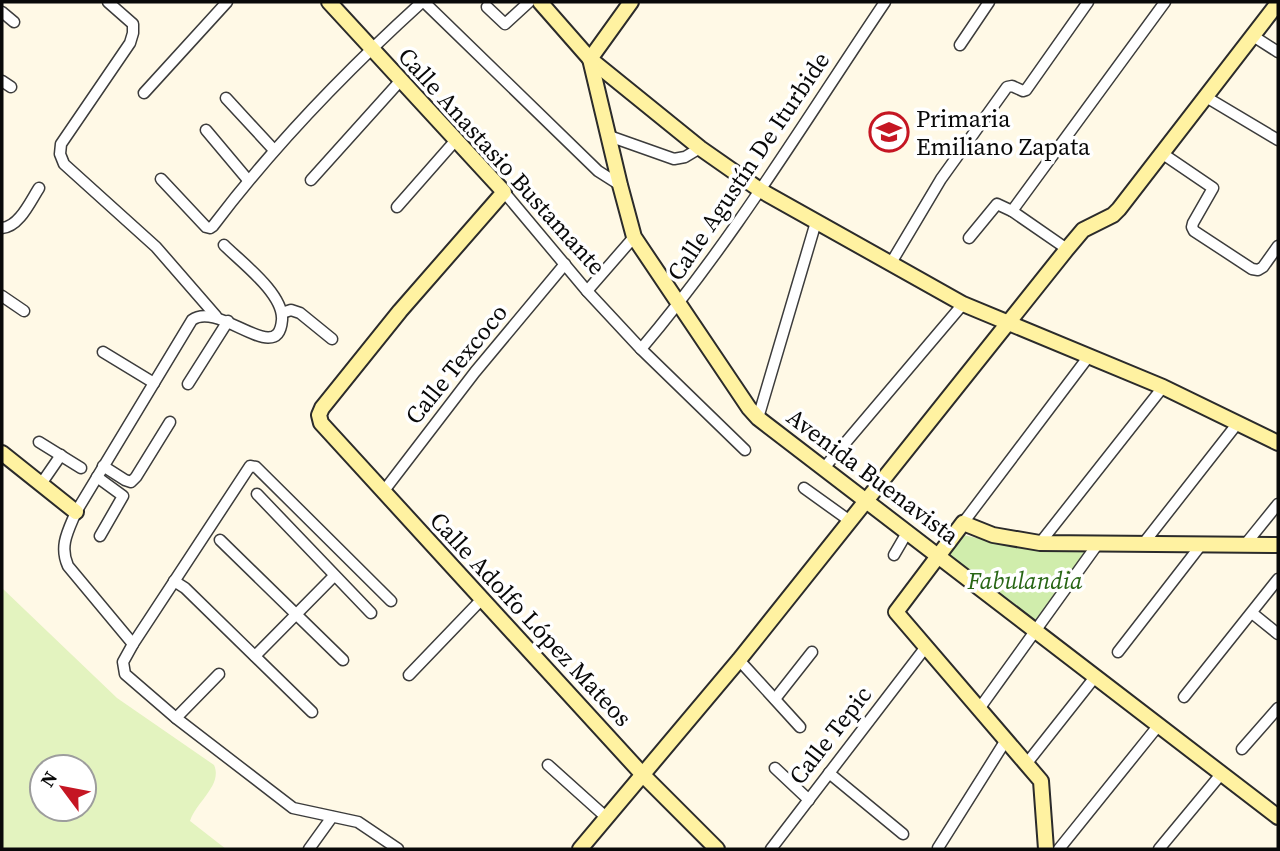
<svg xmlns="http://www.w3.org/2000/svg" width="1280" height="851" font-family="'Source Serif 4',serif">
	<rect width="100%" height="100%" fill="#fff9e6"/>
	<path fill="#d0edac" d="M959,534L1030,550L1087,551L1033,623L943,555Z"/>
	<path fill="#e3f3bf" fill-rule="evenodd" d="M2,588L117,698L214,765C223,785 196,802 190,821L226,849H2ZM42,767H84V809H42Z"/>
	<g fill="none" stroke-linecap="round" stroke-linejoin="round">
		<g stroke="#3c3c3c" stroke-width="13">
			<g id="street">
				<path d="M108,2L133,24V33L130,43L61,144L60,154L64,164L156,247L216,316"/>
				<path d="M424,2L598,171L620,185"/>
				<path d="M487,7L505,24L529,2"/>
				<path d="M2,12L14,22"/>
				<path d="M1253,36L1278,52"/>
				<path d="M960,45L989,2"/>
				<path d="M2,81L11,87"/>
				<path d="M144,93L227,2"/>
				<path d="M1206,97L1278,140"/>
				<path d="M226,98L274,150"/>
				<path d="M206,130L248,180"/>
				<path d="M609,136L674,159L685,157L700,148"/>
				<path d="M1163,154L1213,188L1193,223L1192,227L1194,231L1252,269L1258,270L1263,267L1278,246"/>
				<path d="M161,179L206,227L210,228L213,226C275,144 346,71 422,2"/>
				<path d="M311,180L401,80"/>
				<path d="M504,192L587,291L641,349L745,450"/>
				<path d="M397,207L455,141"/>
				<path d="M1012,211L1165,2"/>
				<path d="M2,228C19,227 30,202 39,188"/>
				<path d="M969,238L997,204L1012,211L1067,249"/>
				<path d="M891,263L941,179L1007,87L1012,86L1023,91L1026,90L1088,2"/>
				<path d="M587,291L634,237"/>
				<path d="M2,296L24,311"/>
				<path d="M282,313L291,310L300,313L332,339"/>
				<path d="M641,349C732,242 806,119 885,2"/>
				<path d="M103,352L154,383"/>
				<path d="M188,384L228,321"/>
				<path d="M758,418L816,222"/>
				<path d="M39,442L81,468"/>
				<path d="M103,466L125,480L131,482L136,477L170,422"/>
				<path d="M824,468L963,304"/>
				<path d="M97,477L123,496L100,536"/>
				<path d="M41,484L61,455"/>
				<path d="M804,488L850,521"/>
				<path d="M383,492L475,372L565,264"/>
				<path d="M257,494L371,613"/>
				<path d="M963,523L1089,356"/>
				<path d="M220,540L343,660"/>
				<path d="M1040,543L1163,387"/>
				<path d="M1143,544L1237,424"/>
				<path d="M1244,546L1278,504"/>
				<path d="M894,555L908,531"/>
				<path d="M174,581L185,588L312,712"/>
				<path d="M391,601L256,467L250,466L133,644L123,662L125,674L176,718L293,808L358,822L398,849"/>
				<path d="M1252,613L1278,634"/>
				<path d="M133,644L68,566C59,546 68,531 76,512L192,320C219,300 278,368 282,320C284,294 241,262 224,245"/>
				<path d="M1118,652L1201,545"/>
				<path d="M255,656L334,576"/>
				<path d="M739,660L800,727"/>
				<path d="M409,675L482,599"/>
				<path d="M1184,697L1278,579"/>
				<path d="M775,699L812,652"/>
				<path d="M979,709L1097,545"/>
				<path d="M176,718L219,674"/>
				<path d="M1242,749L1278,708"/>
				<path d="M1027,763L1095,677"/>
				<path d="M548,765L607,818"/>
				<path d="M775,768L809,800"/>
				<path d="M829,773L903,834"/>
				<path d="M938,848L1006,740"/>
				<path d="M309,849L332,817"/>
				<path d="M771,849L925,648"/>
				<path d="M1059,849L1158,726"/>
				<path d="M1159,849L1222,773"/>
			</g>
		</g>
		<g stroke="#2b2b2b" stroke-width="18">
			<g id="secondary">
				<path d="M329,2L504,192L400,311L322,408L319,415L321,423L644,776L717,849"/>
				<path d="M540,2L590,59L700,148L760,190L963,304L1163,387L1278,443"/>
				<path d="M590,59L620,185L634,237L749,408L758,418L1278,817"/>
				<path d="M590,59L631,2"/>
				<path d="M2,453L76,512"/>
				<path d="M580,849L739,660L1067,249L1083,230L1113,215L1119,209L1278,3"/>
				<path d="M1046,849L1041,781L896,612L963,523L993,535L1040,543L1278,545"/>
			</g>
		</g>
		<use href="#street" stroke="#fff" stroke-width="10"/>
		<use href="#secondary" stroke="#fff2a1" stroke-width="14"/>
	</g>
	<defs>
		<g id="school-ring" transform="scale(2.0125)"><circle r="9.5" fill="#fff" stroke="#c51623" stroke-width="1.5"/><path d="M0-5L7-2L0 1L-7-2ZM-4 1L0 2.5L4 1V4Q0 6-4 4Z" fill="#c51623"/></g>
	</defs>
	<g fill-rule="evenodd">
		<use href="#school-ring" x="889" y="132"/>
	</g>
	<g text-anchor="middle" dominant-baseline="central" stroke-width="7" stroke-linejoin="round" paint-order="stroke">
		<g font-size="24" fill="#090909" stroke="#fff" text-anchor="start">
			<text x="916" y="118">Primaria<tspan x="916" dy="28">Emiliano Zapata</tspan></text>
		</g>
		<g font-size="24" fill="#090909" stroke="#fff">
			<text transform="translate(502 161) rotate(48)">Calle Anastasio Bustamante</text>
			<text transform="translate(748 166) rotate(-56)">Calle Agustín De Iturbide</text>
			<text transform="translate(456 364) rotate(-51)">Calle Texcoco</text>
			<text transform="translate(873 476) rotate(37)">Avenida Buenavista</text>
			<text transform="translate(531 619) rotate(47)">Calle Adolfo López Mateos</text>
			<text transform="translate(830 735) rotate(-52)">Calle Tepic</text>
		</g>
		<g font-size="24" font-style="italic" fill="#286615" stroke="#fff">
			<text x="1025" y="580">Fabulandia</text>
		</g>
	</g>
	<rect width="1280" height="851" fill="none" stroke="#090909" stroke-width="7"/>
	<g transform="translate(63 788) rotate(302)"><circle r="33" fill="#ffffff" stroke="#9d9d9d" stroke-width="2"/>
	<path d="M0-5L12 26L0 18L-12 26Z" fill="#c51623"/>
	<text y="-10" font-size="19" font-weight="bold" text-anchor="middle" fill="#090909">N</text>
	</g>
</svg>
